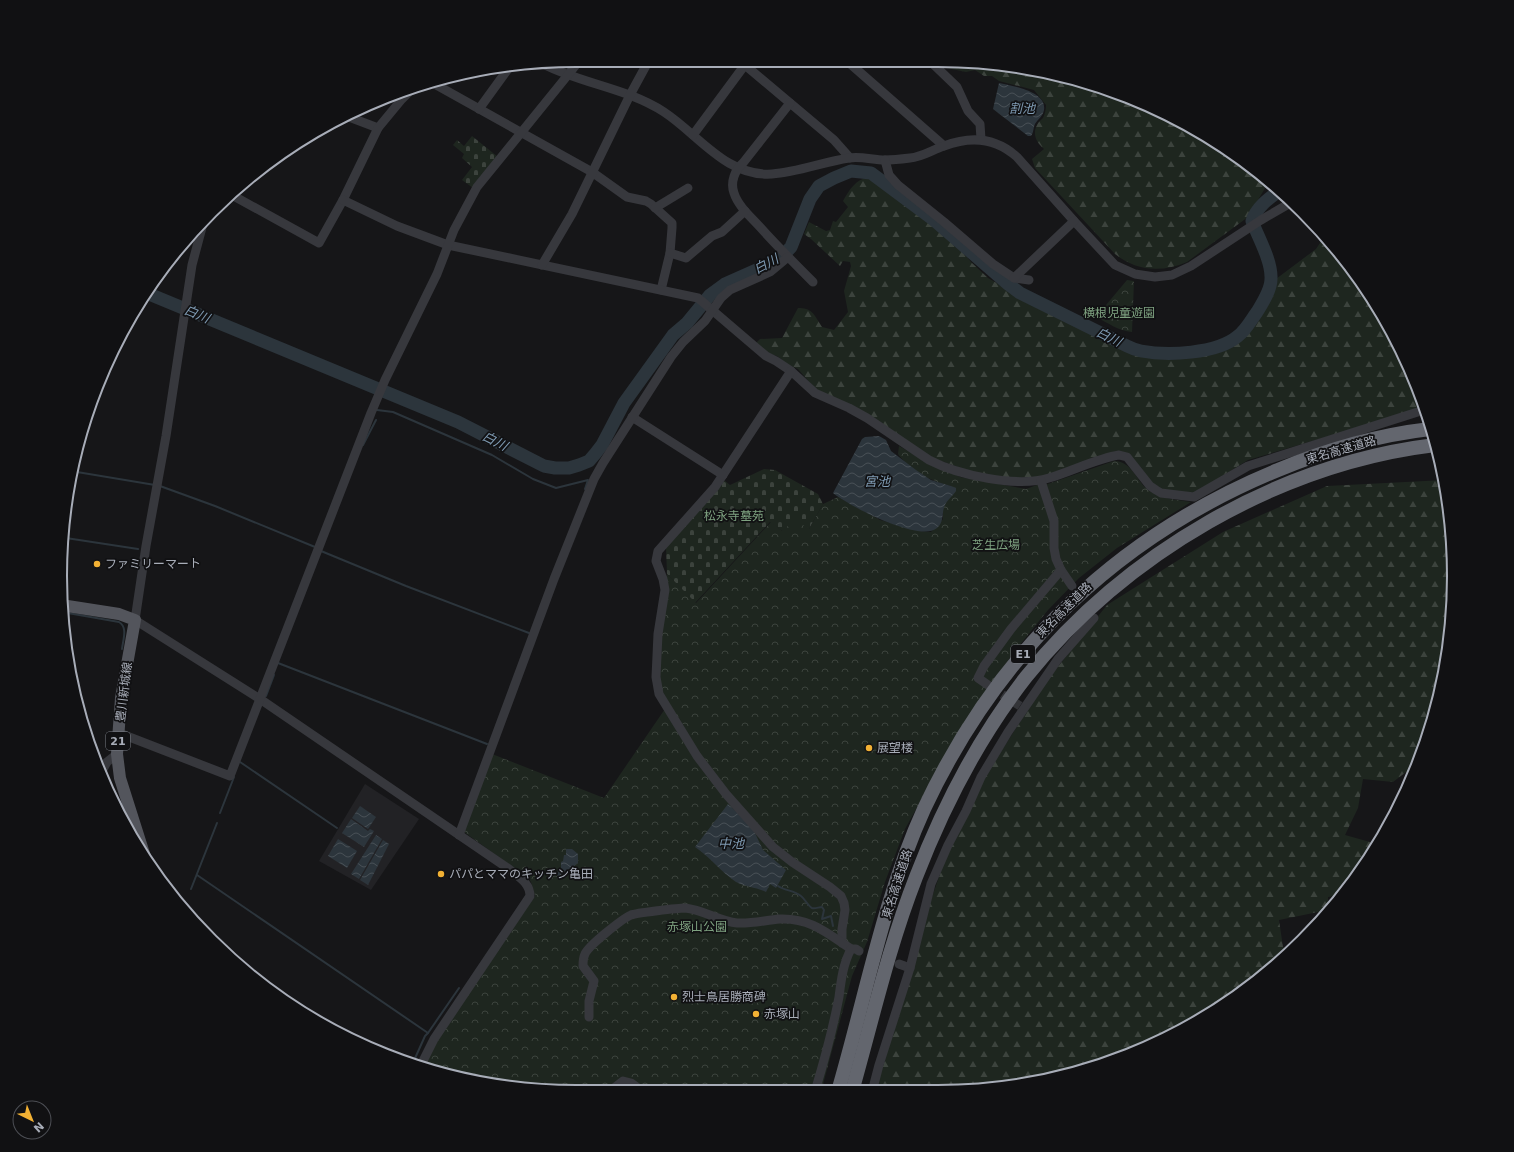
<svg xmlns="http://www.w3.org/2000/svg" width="1514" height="1152" font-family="'DejaVu Sans','Noto Sans JP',sans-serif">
	<defs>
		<pattern id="forest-firs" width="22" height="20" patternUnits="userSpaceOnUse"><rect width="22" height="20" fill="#1e261f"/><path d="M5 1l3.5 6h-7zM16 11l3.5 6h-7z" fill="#3c433d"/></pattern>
		<pattern id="cemetery-stones" width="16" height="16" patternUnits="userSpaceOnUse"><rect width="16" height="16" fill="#1e261f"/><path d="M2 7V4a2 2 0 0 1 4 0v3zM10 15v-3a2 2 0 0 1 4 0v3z" fill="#3c433d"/></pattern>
		<pattern id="park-crowns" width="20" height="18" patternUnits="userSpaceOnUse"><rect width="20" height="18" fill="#1e261f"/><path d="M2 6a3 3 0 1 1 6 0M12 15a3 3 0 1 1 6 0" fill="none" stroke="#3c433d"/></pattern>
		<pattern id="water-waves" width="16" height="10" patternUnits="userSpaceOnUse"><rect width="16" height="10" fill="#2c353c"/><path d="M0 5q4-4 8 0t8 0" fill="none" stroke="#485056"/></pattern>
	</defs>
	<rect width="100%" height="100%" fill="#161618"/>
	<path fill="#222225" d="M365,784L419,819L371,890L319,861Z"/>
	<g fill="url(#forest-firs)">
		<path d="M941,61H972L1072,78L1166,113L1225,147L1268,183L1248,217L1187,262C1162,273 1136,271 1115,254L1035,168L1032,159L1044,149C1037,143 1032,135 1037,125C1038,122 1041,120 1043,118C1045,114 1046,109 1046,105L1034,90L999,81L992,76H984L975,70L966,72L947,68Z"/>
		<path d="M869,177L899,196L932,220L947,234L972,263L988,278L1023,298L1065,316L1140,356H1171L1215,349L1239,337L1250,324L1259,310L1267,296L1272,282L1316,249L1324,237L1367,289L1415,378L1424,408L1248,460L1195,493L1168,492L1153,486L1117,451L1049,475L1021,481L974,473L928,456L817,391L798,369L789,365L777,356L767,353L756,343L760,339L782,338L798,308C812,307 815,316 822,327L834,330L848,312L844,291L851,266L850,262L843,261L840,266L811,239L804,234L809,222L826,231L830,230L833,221L836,222L848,207L843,201C849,190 856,179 869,177Z"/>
		<path d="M1445,480L1454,576L1444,676L1416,770L1410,769L1393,782L1363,779L1358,808L1345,835L1377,844L1367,862L1341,895L1328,897V910L1279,920L1283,947L1290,952L1225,1005L1104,1065L1005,1088H878L879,1080L932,897L947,854L984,778L1045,683L1107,605L1223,532L1327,486Z"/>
	</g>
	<g fill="url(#cemetery-stones)">
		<path d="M472,136L498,157L473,188L462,180L472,167L462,158L464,154L453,145L457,140L464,146Z"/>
		<path d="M764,469L775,470L818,494L823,504L809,529L782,531L770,522L695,603L667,574L666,547L722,481H725L730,485Z"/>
	</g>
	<g fill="url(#park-crowns)">
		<path d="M1127,280L1134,281L1132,332C1119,331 1108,323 1096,317Z"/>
		<path d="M899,446L920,458L960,477L1026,489L1037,485H1045L1114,461C1133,461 1137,484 1151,492C1163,499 1177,500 1191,502L1117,548L1079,578L1048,610L1011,656L935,775L905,829L885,882L867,942L852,976L822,1088H508L423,1068L436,1041L535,896L531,882L528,878L464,832L492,754L604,798L667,706L658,676L666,578L667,574L696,603L771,522L782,531L795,520L809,529L823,504L838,497L880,520L919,531L931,532L943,519V508L951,486C945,484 939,483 933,480C923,477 903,462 898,454Z"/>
	</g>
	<g fill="url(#water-waves)">
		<path d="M999,83C1012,86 1047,91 1044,110C1043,116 1038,119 1035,124C1033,128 1034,132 1031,136H1028L993,109Z"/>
		<path d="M879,436L886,440L891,451L916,470L931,480L951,486L956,488V491C953,496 947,500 945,505C941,513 945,521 937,528C920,543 849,506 833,493L862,439L865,437Z"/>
		<path d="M728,804L742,817L754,831L763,850L786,870L776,888L770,884L766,892C756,887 745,887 736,882C721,872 710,857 695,847Z"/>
		<path d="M360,806L376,817L368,829L352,818Z"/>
		<path d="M351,819L368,831L370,829L374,831L364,847L342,833Z"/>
		<path d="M376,835L382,839L359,879L351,874Z"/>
		<path d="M338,839L357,851L347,868L328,856Z"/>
		<path d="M383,840L389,844L368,885L360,880Z"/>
		<path d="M566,849H572L578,854V863L574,866L573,871H571L569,874L560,875L557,879L558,868H561V862L563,861L564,855H566Z"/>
	</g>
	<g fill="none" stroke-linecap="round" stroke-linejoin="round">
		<g stroke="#2c353c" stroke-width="2">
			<path d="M377,410L393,412L492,455L533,479L556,488L588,480L585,489"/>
			<path d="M363,445L376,420"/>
			<path d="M71,471L155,485"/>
			<path d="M160,486L215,506L315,547"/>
			<path d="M66,538L138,549"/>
			<path d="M321,551L406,586L529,633"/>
			<path d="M62,612L119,622C128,627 123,640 122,649"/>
			<path d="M278,663L487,744"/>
			<path d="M266,696L274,675"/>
			<path d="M240,762L337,828"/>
			<path d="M220,813L234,777"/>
			<path d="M197,875L428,1033"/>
			<path d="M778,886C785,891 794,890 801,896C805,899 808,906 812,908C815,909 819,907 822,907L824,910L822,919L831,916L833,926"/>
			<path d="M191,889L217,823"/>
			<path d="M412,1065L425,1036L428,1033L459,988"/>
		</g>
		<path stroke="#2c353c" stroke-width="13" d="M149,294L458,422L544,466L555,468H569L579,465L589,461L595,454L602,445L624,403L673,335L687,323L710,295L725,284L779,260L791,247L810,199L819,186L834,178L851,171L871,173L934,220L1008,284L1020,293L1127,346C1131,348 1136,350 1141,351C1167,356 1217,354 1238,336C1246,330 1251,320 1257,312C1263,302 1271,290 1271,279C1272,261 1258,237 1252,221C1256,208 1268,199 1279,191"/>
		<path stroke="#333438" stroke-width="9" stroke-dasharray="9 4.5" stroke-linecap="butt" d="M991,687L1020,706"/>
		<g stroke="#37383d" stroke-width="9">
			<path d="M739,60L834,140L850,158"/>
			<path d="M847,61L944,146"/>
			<path d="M930,61L957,87L968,111L980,124L981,139"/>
			<path d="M543,64C582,84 627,88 664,112C699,135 726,177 772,174C798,172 823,162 849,158C861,156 873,160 885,160C893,160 902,159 910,158C922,157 932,150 944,146C970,136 995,137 1017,157L1074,221L1115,265L1135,274L1155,277L1172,275L1191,266L1261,220L1292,202"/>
			<path d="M431,82L592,172L627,197L646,201L651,204L672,223V228L670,253L661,290"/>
			<path d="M790,103L743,163C735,170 730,182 734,193C738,206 751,217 760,227C777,246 795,264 813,282"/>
			<path d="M479,109L508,69"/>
			<path d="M349,117L378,128"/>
			<path d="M693,135L747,62"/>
			<path d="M885,160L889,175L898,185L944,222L993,264L1014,278L1029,280"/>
			<path d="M230,194L319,243L343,200L378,128L402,99L410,91"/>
			<path d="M343,200L397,226L448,245L698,298L766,356L776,361L791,371L815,393L849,408L867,418L929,460C958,475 1017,488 1049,478C1070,472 1098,458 1119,455L1127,457L1150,486L1156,490L1161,493L1169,494L1194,497L1248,466L1424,410"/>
			<path d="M655,208L688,188"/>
			<path d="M204,220L192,265L166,436L146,546L135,620L260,699L509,869C519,877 530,883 530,896L434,1039L420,1067"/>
			<path d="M670,253L686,258L712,236L722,232L745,211"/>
			<path d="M542,265L572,214L630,95L649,60"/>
			<path d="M1014,278L1074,221"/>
			<path d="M791,371L715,487L658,551L656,561L663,579L665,590L658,634L656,677L659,694L697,756L726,794L773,847L792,862L830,887L841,896L844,903L845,910L842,929V943"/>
			<path d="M632,417L723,475"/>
			<path d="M1041,481L1054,521V548L1056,559L1061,570L1072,586"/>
			<path d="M988,685L978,678L984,666L1011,629L1061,570"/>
			<path d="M119,733L230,776L371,413L385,380L437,274L454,230L477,187L580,60"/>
			<path d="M102,771L107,762L117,754"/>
			<path d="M459,835L554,579L594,479L603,463L671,357L683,342L705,321L721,298L730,290L770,272L788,257"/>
			<path d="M899,964L910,968"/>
			<path d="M589,1017V1001L594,981L583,966C583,963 583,958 585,954C588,946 622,919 631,915C636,913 678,908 685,908C704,910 719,921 737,923C751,924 766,920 780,919C811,918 827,933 851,949"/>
			<path d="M614,1088L623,1081L631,1083L638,1088"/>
			<path d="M816,1088C825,1058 833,1028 839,997C841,981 843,964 851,949H856L859,951"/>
			<path d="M873,1088L879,1065L910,968L931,884L948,845L966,811L981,777L1008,732L1058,659L1094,618"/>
		</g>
		<path stroke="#53555c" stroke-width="12" d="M61,605L119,614L135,620L121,698L117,754L120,778L146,860"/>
		<g stroke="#63666e" stroke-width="14">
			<path d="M839,1088C866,995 884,897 924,809C998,651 1117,536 1278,470C1326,450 1378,435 1430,429"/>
			<path d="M853,1088C873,1017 889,946 916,877C943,807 979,737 1026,677C1125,554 1278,464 1435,445"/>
		</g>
	</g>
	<g fill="#f2b134" stroke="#111113" stroke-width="1.5">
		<circle cx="97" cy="564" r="4"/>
		<circle cx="869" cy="748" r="4"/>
		<circle cx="441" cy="874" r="4"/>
		<circle cx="674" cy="997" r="4"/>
		<circle cx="756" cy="1014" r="4"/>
	</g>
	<g text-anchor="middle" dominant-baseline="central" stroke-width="3.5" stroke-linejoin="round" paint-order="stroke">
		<g fill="#111113" stroke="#7b7e86" stroke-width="1">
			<rect x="1011" y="645" width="24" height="18" rx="3"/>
			<rect x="106" y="732" width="24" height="18" rx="3"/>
		</g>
		<g font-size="11" font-weight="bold" fill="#a8adb8">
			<text x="1023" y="654">E1</text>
			<text x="118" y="741">21</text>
		</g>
		<g font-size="12" fill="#7fa381" stroke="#111113">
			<text x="1119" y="313">横根児童遊園</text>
			<text x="734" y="516">松永寺墓苑</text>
			<text x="996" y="545">芝生広場</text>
			<text x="697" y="927">赤塚山公園</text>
		</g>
		<g font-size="12" fill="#a8adb8" stroke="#111113">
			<text transform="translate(1341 450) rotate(-16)">東名高速道路</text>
			<text transform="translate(1064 610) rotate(-45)">東名高速道路</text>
			<text transform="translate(124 692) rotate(-83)">豊川新城線</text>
			<text transform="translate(897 884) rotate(-72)">東名高速道路</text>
		</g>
		<g font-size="12" fill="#a8adb8" stroke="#111113" text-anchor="start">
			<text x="105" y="564">ファミリーマート</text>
			<text x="877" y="748">展望楼</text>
			<text x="449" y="874">パパとママのキッチン亀田</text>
			<text x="682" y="997">烈士鳥居勝商碑</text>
			<text x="764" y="1014">赤塚山</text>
		</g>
		<g font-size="13" font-style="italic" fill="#7f9bb3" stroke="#111113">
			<text x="1022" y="108">割池</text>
			<text transform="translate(766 264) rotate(-28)">白川</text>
			<text transform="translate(197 314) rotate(22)">白川</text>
			<text transform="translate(1109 337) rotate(26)">白川</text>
			<text transform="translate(495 441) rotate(27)">白川</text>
			<text x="877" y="481">宮池</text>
			<text x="731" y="843">中池</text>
		</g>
	</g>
	<path d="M0 0H1514V1152H0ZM576 67H938A509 509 0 0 1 1447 576V576A509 509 0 0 1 938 1085H576A509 509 0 0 1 67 576V576A509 509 0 0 1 576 67Z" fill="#111113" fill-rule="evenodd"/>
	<path fill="none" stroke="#a8adb8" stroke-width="2" d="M576 67H938A509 509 0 0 1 1447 576V576A509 509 0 0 1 938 1085H576A509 509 0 0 1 67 576V576A509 509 0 0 1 576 67Z"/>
	<g transform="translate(32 1120) rotate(137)"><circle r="19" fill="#111113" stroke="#4d4f55"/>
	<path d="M0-3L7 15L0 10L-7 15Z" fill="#f2b134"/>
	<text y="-6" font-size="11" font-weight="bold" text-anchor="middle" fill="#a8adb8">N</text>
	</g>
</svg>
